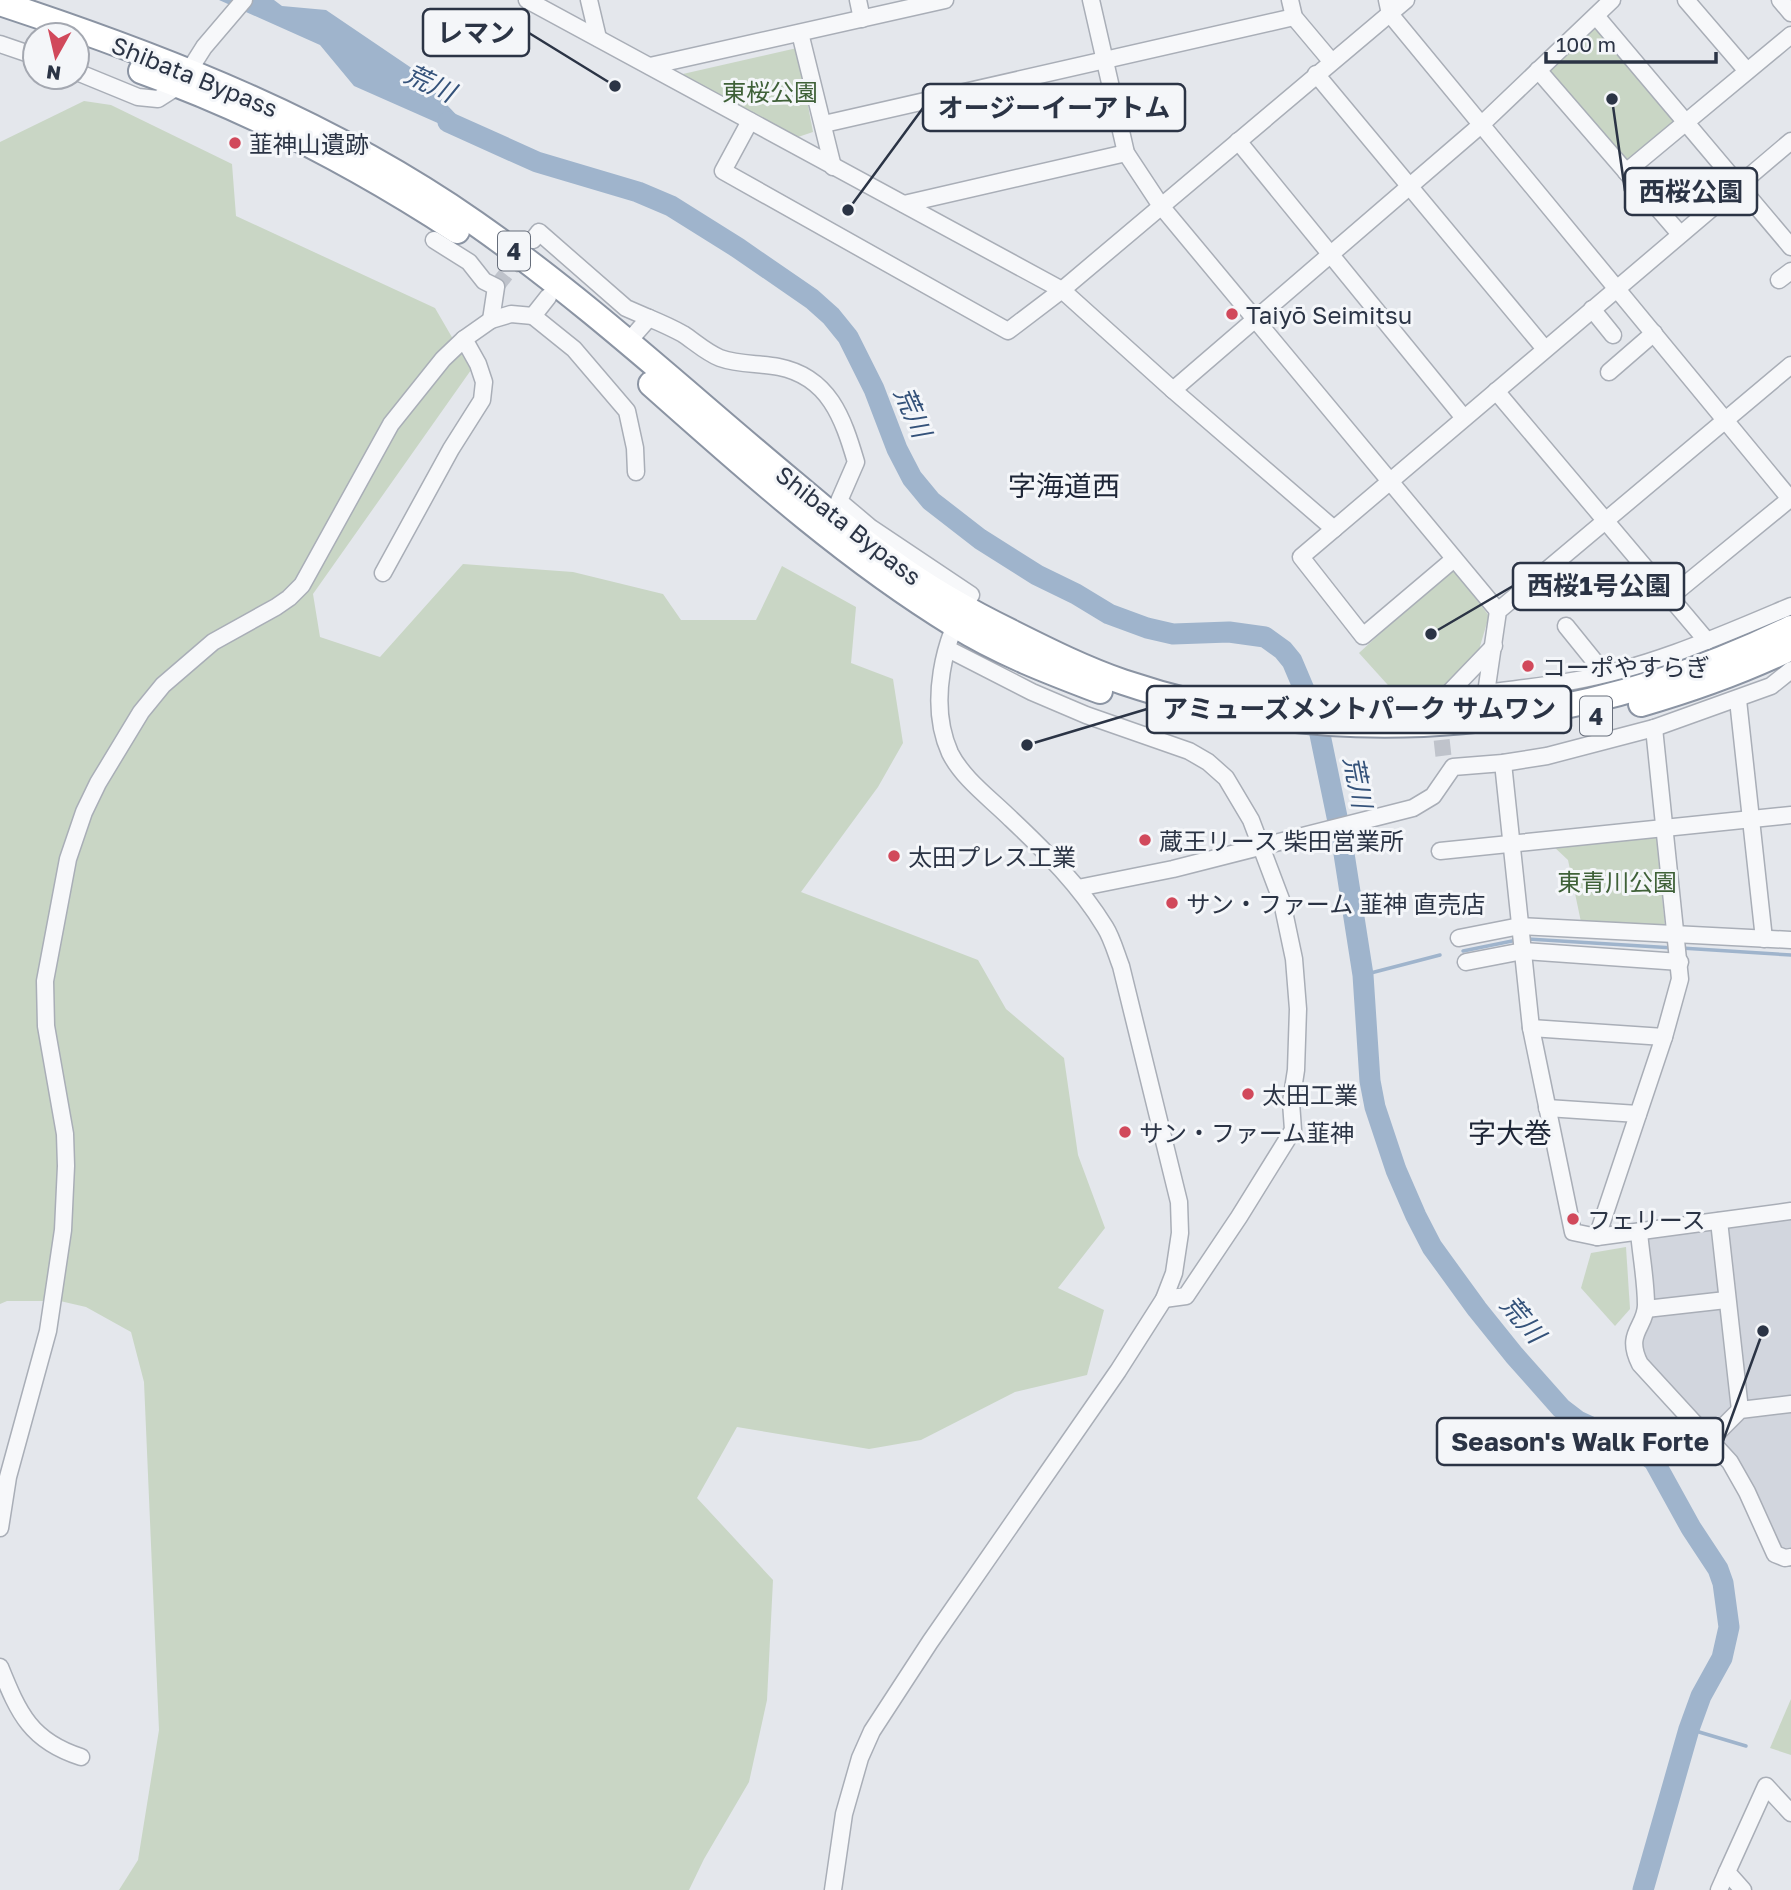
<svg xmlns="http://www.w3.org/2000/svg" width="1791" height="1890" font-family="'Golos Text','Noto Sans JP',sans-serif">
	<rect width="100%" height="100%" fill="#e4e7ec"/>
	<g fill="#d2d6de">
		<path d="M1791,1218V1398L1742,1403L1727,1228L1729,1224Z"/>
		<path d="M1710,1228L1716,1234L1721,1291L1718,1294L1651,1301L1646,1236Z"/>
		<path d="M1719,1307L1724,1311L1733,1404L1730,1410L1712,1427H1707L1640,1354L1639,1334L1651,1314Z"/>
		<path d="M1791,1411V1548H1783L1777,1546L1719,1439L1745,1417Z"/>
	</g>
	<g fill="#c9d6c5">
		<path d="M1597,25L1677,124L1624,166L1547,74Z"/>
		<path d="M797,48L813,132L789,140L674,76Z"/>
		<path d="M84,101L111,105L232,164L236,216L435,308L471,370L313,594L320,637L380,657L463,564L573,572L663,594L681,620H756L782,566L856,607L851,663L893,679L903,743L878,787L801,892L978,960L1006,1009L1064,1058L1078,1155L1105,1228L1058,1288L1104,1310L1087,1375L1015,1392L921,1440L869,1449L737,1427L697,1498L773,1580L767,1700L749,1782L704,1859L689,1890H119L138,1860L159,1730L144,1382L131,1332L86,1307L60,1301H7L0,1304V142Z"/>
		<path d="M1448,571H1456L1489,616L1478,653L1428,702L1396,694L1359,653Z"/>
		<path d="M1656,835L1665,926L1581,922L1568,860L1552,845Z"/>
		<path d="M1626,1247L1630,1309L1615,1326L1581,1288L1591,1253Z"/>
		<path d="M1791,1699V1755L1770,1748Z"/>
	</g>
	<path fill="#9fb4cc" d="M219,0H274L282,6L326,10L413,69L483,143L354,86L320,45Z"/>
	<g fill="none" stroke-linecap="round" stroke-linejoin="round">
		<g stroke="#9fb4cc" stroke-width="3.5">
			<path d="M1528,939L1674,948"/>
			<path d="M1681,948L1791,955"/>
			<path d="M1463,951L1517,940"/>
			<path d="M1363,975L1440,955"/>
			<path d="M1689,1729L1746,1746"/>
		</g>
		<path stroke="#9fb4cc" stroke-width="21" d="M448,122L537,162L638,192L671,206L738,248L812,299L831,316L848,337L874,389L897,449L912,478L931,501L980,539L1037,575L1076,594L1109,614L1147,628L1173,634L1229,632L1265,637L1283,650L1292,661L1317,720L1342,841L1363,975L1370,1081L1375,1107L1396,1170L1416,1216L1432,1247L1477,1309L1514,1355L1561,1408L1578,1421L1637,1448L1654,1461L1691,1528L1718,1569L1723,1583L1729,1627L1722,1658L1701,1696L1689,1729L1643,1890"/>
		<g stroke="#bfc3cb" stroke-width="16" stroke-dasharray="16 8" stroke-linecap="butt">
			<path d="M496,287L525,250"/>
			<path d="M1439,716L1444,761"/>
		</g>
		<g stroke="#a9aeb7" stroke-width="19">
			<g id="minor">
				<path d="M527,0L1062,290L1173,390L1334,529"/>
				<path d="M589,0L598,38"/>
				<path d="M858,0L862,19"/>
				<path d="M1091,0L1126,153L1161,206L1498,611"/>
				<path d="M1290,0L1294,17L1331,61"/>
				<path d="M1387,0L1390,14L1791,500"/>
				<path d="M1686,0L1747,71"/>
				<path d="M1780,0L1791,13"/>
				<path d="M1596,16L1791,247"/>
				<path d="M800,33L833,167"/>
				<path d="M0,44L35,56"/>
				<path d="M650,66L945,0"/>
				<path d="M1538,70L1680,234"/>
				<path d="M77,72L138,97L158,99L180,85L204,47L244,0"/>
				<path d="M1316,74L1545,349"/>
				<path d="M750,121L723,171L1008,331L1062,290L1406,0"/>
				<path d="M824,124L1294,17"/>
				<path d="M1238,141L1464,418"/>
				<path d="M1626,172L1791,35"/>
				<path d="M904,204L1126,153"/>
				<path d="M434,240L469,262L484,281L496,287L491,320"/>
				<path d="M533,240L539,232L626,308L649,318"/>
				<path d="M1779,280L1791,271"/>
				<path d="M1592,309L1613,335"/>
				<path d="M533,316L574,349L627,411L635,448L636,472"/>
				<path d="M628,342L649,318C661,323 672,328 683,334C695,342 707,353 720,358C739,365 759,363 779,367C829,377 843,418 856,462L839,501L871,528L971,595C943,638 928,704 950,753C963,779 991,799 1011,819C1046,852 1080,886 1105,927C1112,938 1116,953 1121,966L1179,1202L1180,1233L1174,1273L1164,1299L1118,1371L930,1642L872,1731L860,1758L844,1814L833,1890"/>
				<path d="M1791,365L1498,611L1486,693C1515,689 1544,686 1572,681C1648,668 1720,636 1791,606"/>
				<path d="M1609,372L1654,333"/>
				<path d="M1173,390L1482,124L1612,0"/>
				<path d="M1496,391L1707,641"/>
				<path d="M1454,559L1363,636L1301,557L1791,141"/>
				<path d="M383,573L451,449L482,400L484,382L478,364L464,339"/>
				<path d="M1670,597L1791,498"/>
				<path d="M1566,626L1604,673"/>
				<path d="M948,649L1032,692L1086,715L1189,751L1208,762L1226,778L1251,820L1282,902L1294,959L1298,1009L1296,1070L1291,1102L1293,1130L1239,1217L1186,1296L1164,1299"/>
				<path d="M1738,700L1764,939"/>
				<path d="M1438,706L1444,698L1494,646"/>
				<path d="M1503,763L1531,1028L1573,1232L1597,1237L1791,1211"/>
				<path d="M1440,851L1791,815"/>
				<path d="M1078,888L1173,869L1413,808L1433,796L1453,767L1503,763L1547,756L1654,728L1771,686L1791,670"/>
				<path d="M1459,938L1520,926L1791,940"/>
				<path d="M1466,962L1523,951L1680,962"/>
				<path d="M1531,1028L1664,1037"/>
				<path d="M1547,1108L1638,1114"/>
				<path d="M1719,1221L1740,1410"/>
				<path d="M1639,1232C1641,1256 1646,1281 1646,1305C1646,1327 1624,1333 1640,1364L1730,1462L1747,1492L1775,1554L1785,1558L1791,1557"/>
				<path d="M1597,1237L1664,1037L1680,979L1654,728"/>
				<path d="M1646,1309L1726,1300"/>
				<path d="M1710,1440L1740,1410L1791,1404"/>
				<path d="M0,1528L8,1477L48,1331L63,1230L66,1166L65,1134L46,1026L45,981L68,859L84,812L98,783L141,712L163,685L213,642L276,607L289,598L302,585L391,424L443,359L464,339L491,320L511,314L533,316L548,297"/>
				<path d="M0,1667C19,1714 31,1741 81,1757"/>
				<path d="M1719,1890L1727,1872"/>
				<path d="M1743,1890L1727,1872L1766,1786L1791,1813"/>
			</g>
		</g>
		<g stroke="#8b94a3" stroke-width="28">
			<g id="highway">
				<path d="M0,3C167,58 330,122 475,223C588,302 690,397 796,485C827,511 858,538 891,561C929,589 970,612 1013,633C1049,651 1085,669 1123,682C1345,757 1583,730 1791,628"/>
				<path d="M141,71C252,111 359,167 457,231"/>
				<path d="M651,384C748,470 844,557 955,625C1000,653 1050,672 1100,691"/>
				<path d="M1641,704C1693,689 1743,671 1791,648"/>
			</g>
		</g>
		<use href="#minor" stroke="#f7f8fa" stroke-width="16"/>
		<use href="#highway" stroke="#fff" stroke-width="24"/>
	</g>
	<g fill="#d1495b" stroke="#f4f6f9" stroke-width="2.5">
		<circle cx="235" cy="143" r="7"/>
		<circle cx="1232" cy="314" r="7"/>
		<circle cx="1528" cy="666" r="7"/>
		<circle cx="1145" cy="840" r="7"/>
		<circle cx="894" cy="856" r="7"/>
		<circle cx="1172" cy="903" r="7"/>
		<circle cx="1248" cy="1094" r="7"/>
		<circle cx="1125" cy="1132" r="7"/>
		<circle cx="1573" cy="1219" r="7"/>
	</g>
	<g text-anchor="middle" dominant-baseline="central" stroke-width="6" stroke-linejoin="round" paint-order="stroke">
		<g fill="#f4f6f9" stroke="#676e7b" stroke-width="2">
			<rect x="498" y="231.5" width="32" height="39" rx="5"/>
			<rect x="1580" y="696.5" width="32" height="39" rx="5"/>
		</g>
		<g font-size="23" font-weight="bold" fill="#2b3445">
			<text x="514" y="251">4</text>
			<text x="1596" y="716">4</text>
		</g>
		<g font-size="24" fill="#2b3445" stroke="#f4f6f9">
			<text transform="translate(195 76) rotate(22)">Shibata Bypass</text>
			<text transform="translate(849 525) rotate(38)">Shibata Bypass</text>
		</g>
		<g font-size="24" fill="#3f6138" stroke="#f4f6f9">
			<text x="770" y="91">東桜公園</text>
			<text x="1617" y="881">東青川公園</text>
		</g>
		<g font-size="24" fill="#2b3445" stroke="#f4f6f9" text-anchor="start">
			<text x="249" y="143">韮神山遺跡</text>
			<text x="1246" y="314">Taiyō Seimitsu</text>
			<text x="1542" y="666">コーポやすらぎ</text>
			<text x="1159" y="840">蔵王リース 柴田営業所</text>
			<text x="908" y="856">太田プレス工業</text>
			<text x="1186" y="903">サン・ファーム 韮神 直売店</text>
			<text x="1262" y="1094">太田工業</text>
			<text x="1139" y="1132">サン・ファーム韮神</text>
			<text x="1587" y="1219">フェリース</text>
		</g>
		<g font-size="26" font-style="italic" fill="#34527a" stroke="#f4f6f9">
			<text transform="translate(430 83) rotate(25)">荒川</text>
			<text transform="translate(913 412) rotate(66)">荒川</text>
			<text transform="translate(1358 782) rotate(79)">荒川</text>
			<text transform="translate(1523 1319) rotate(50)">荒川</text>
		</g>
		<g font-size="28" fill="#1d2536" stroke="#f4f6f9">
			<text x="1064" y="485">字海道西</text>
			<text x="1510" y="1132">字大巻</text>
		</g>
	</g>
	<path fill="none" stroke="#2b3445" stroke-width="2.5" d="M615 86L529 33M848 210L923 108M1612 99L1625 191M1431 634L1513 586M1027 745L1147 709M1763 1331L1723 1441"/>
	<g fill="#2b3445" stroke="#f4f6f9" stroke-width="2.5">
		<circle cx="615" cy="86" r="7"/>
		<circle cx="848" cy="210" r="7"/>
		<circle cx="1612" cy="99" r="7"/>
		<circle cx="1431" cy="634" r="7"/>
		<circle cx="1027" cy="745" r="7"/>
		<circle cx="1763" cy="1331" r="7"/>
	</g>
	<g fill="#f4f6f9" stroke="#2b3445" stroke-width="2.5">
		<rect x="423" y="9" width="106" height="47" rx="7"/>
		<rect x="923" y="84" width="262" height="47" rx="7"/>
		<rect x="1625" y="168" width="132" height="47" rx="7"/>
		<rect x="1513" y="563" width="171" height="47" rx="7"/>
		<rect x="1147" y="686" width="424" height="47" rx="7"/>
		<rect x="1437" y="1418" width="286" height="47" rx="7"/>
	</g>
	<g font-size="26" text-anchor="middle" font-weight="bold" fill="#2b3445">
		<text x="476" y="42">レマン</text>
		<text x="1054" y="117">オージーイーアトム</text>
		<text x="1691" y="201">西桜公園</text>
		<text x="1599" y="595">西桜1号公園</text>
		<text x="1359" y="718">アミューズメントパーク サムワン</text>
		<text x="1580" y="1451">Season's Walk Forte</text>
	</g>
	<g transform="translate(56 56) rotate(188)"><circle r="33" fill="#f4f6f9" stroke="#a4a8b1" stroke-width="2"/>
	<path d="M0-5L12 26L0 18L-12 26Z" fill="#d1495b"/>
	<text y="-10" font-size="19" font-weight="bold" text-anchor="middle" fill="#2b3445">N</text>
	</g>
	<path d="M1546 52v10h170v-10" fill="none" stroke="#2b3445" stroke-width="3.5"/>
	<text x="1556" y="52" font-size="21" fill="#2b3445" stroke="#f4f6f9" stroke-width="5" paint-order="stroke">100 m</text>
</svg>
